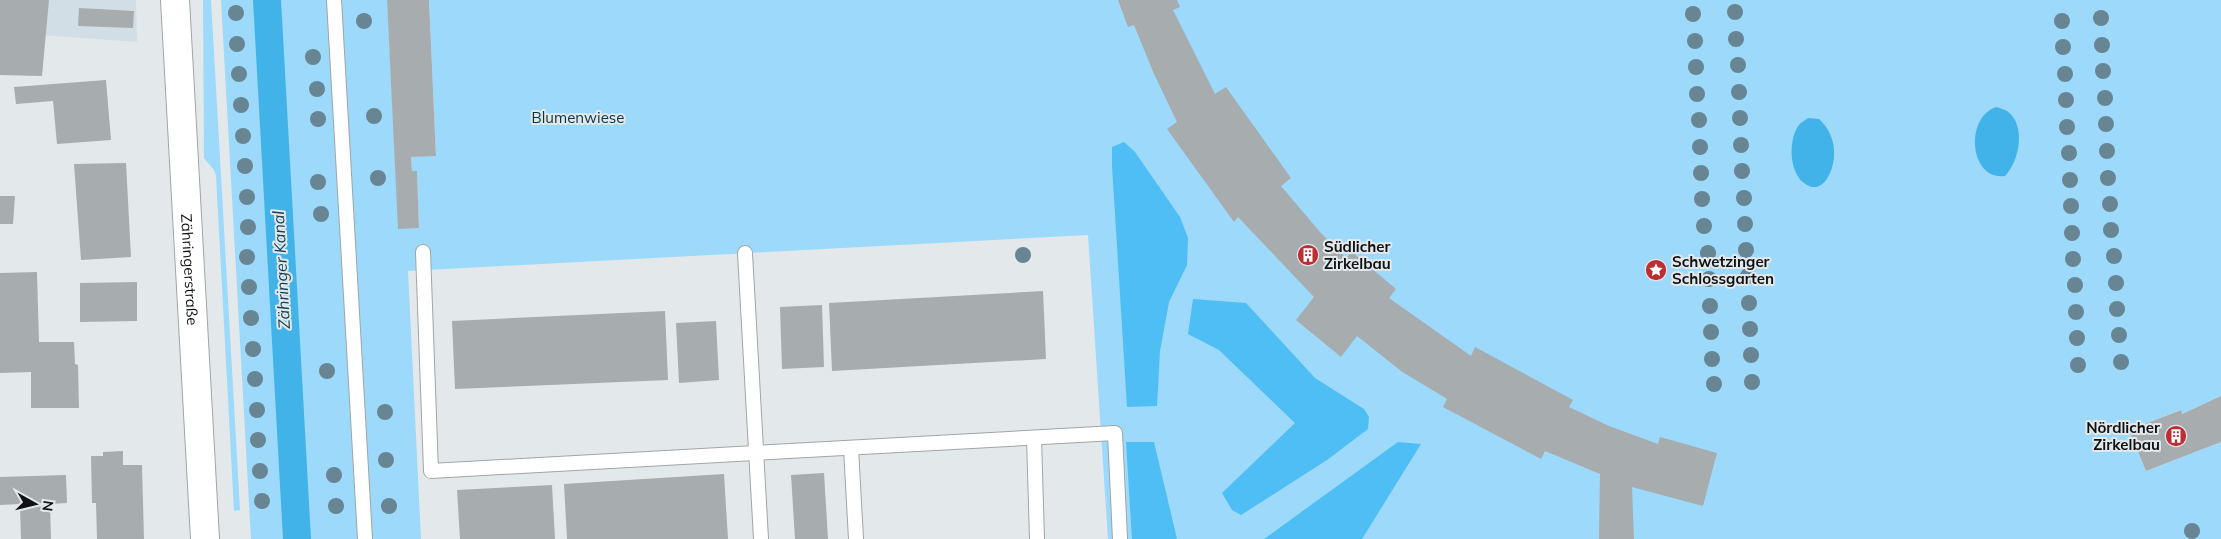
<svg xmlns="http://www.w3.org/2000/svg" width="2221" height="539" font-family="Mulish,sans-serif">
	<rect width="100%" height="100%" fill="#e3e8eb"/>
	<path fill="#d2dee6" d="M0,0H136L137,42L0,32Z"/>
	<g fill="#9cd9fb">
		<path d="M203,0H211L240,510L234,511L216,175L214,170L204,158Z"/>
		<path d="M221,0H387L395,149L419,228L417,171H412L411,157L436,155L429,0H2221V396L2182,414L2180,410L2129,430L2146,471L2221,442V539H1108L1088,235L408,271L421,539H251Z"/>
	</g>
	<g fill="#4fbef5">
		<path d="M1124,142L1135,152L1180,217L1188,238L1187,265L1169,302L1160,351L1157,406L1127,407L1112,166V147Z"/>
		<path d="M1193,299L1246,303L1315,378L1364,409L1369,417L1368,429L1327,460L1241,515L1232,510L1222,493L1295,423L1219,350L1188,334Z"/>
		<path d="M1126,442H1154L1177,539H1132Z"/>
		<path d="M1398,442L1421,444L1362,539H1264Z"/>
	</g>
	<g fill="#42b3e9">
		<path d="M253,0H281L311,539H283Z"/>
		<path d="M1996,107C1999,108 2004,109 2007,111C2027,125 2019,162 2005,176C1970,181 1964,118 1996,107Z"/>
		<path d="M1808,118L1819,119C1830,129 1835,142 1834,157C1833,172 1822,197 1804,183C1789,172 1788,139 1799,125C1801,122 1806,120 1808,118Z"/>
	</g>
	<g fill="#a7acaf">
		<path d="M0,0H49L42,76L0,75Z"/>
		<path d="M387,0H429L436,156L411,157L412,171H417L419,228L398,229Z"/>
		<path d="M1118,0H1177L1180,7L1173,10L1215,94L1226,87L1291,178L1281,186L1320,232L1346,258L1352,252L1396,289L1389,298L1471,356L1475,347L1573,400L1569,407L1609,426L1658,444L1660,437L1717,453L1703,506L1632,487L1634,539H1599L1600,474L1545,451L1541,459L1443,407L1447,399L1401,371L1357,336L1341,357L1296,320L1314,297L1238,217L1234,222L1167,129L1177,122L1154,74L1134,25L1128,27Z"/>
		<path d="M79,8L134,11L133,28L78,26Z"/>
		<path d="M106,80L111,140L57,144L53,101L16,104L14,87Z"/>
		<path d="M126,163L131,257L81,260L74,164Z"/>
		<path d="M0,196H15L13,224H0Z"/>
		<path d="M37,272L39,342H74L75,364L78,365L79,408H31V372L0,373V273Z"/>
		<path d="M137,282V321L80,322V283Z"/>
		<path d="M1043,291L1046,359L832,371L829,303Z"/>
		<path d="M822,305L824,367L782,369L780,307Z"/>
		<path d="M665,311L668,380L455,389L452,321Z"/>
		<path d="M716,321L719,380L679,383L676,323Z"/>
		<path d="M2221,396V442L2146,471L2129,430L2181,410L2182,414Z"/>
		<path d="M123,451V465H142L144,539H97L96,503H92L91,456H103V452Z"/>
		<path d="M824,473L828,539H795L791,475Z"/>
		<path d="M724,474L728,539H567L564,484Z"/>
		<path d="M66,475L67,503L50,504L51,539H21L20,504L0,505V477Z"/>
		<path d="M552,485L555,539H460L457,490Z"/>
	</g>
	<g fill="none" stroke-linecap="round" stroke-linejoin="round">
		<g stroke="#a0a5a7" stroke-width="16">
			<g id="lane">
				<path d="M334,0L365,539"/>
				<path d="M423,252L431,471L1115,433L1120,539"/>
				<path d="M745,253L761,539"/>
				<path d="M1034,438L1037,539"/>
				<path d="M851,448L856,539"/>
			</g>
		</g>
		<g stroke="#a0a5a7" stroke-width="30">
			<g id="secondary">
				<path id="s1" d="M175,0L205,539"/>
			</g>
		</g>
		<use href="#lane" stroke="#fff" stroke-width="14"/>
		<use href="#secondary" stroke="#fff" stroke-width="28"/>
	</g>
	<g fill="#678592">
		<circle cx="1735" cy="12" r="8"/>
		<circle cx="236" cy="13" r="8"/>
		<circle cx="1693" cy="14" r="8"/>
		<circle cx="2101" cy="18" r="8"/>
		<circle cx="364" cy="21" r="8"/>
		<circle cx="2062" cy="21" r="8"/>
		<circle cx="1736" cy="39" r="8"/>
		<circle cx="1695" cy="41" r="8"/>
		<circle cx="237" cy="44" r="8"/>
		<circle cx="2102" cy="45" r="8"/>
		<circle cx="2063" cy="47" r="8"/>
		<circle cx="313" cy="57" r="8"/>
		<circle cx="1738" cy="65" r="8"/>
		<circle cx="1696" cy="67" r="8"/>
		<circle cx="2103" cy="71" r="8"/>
		<circle cx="239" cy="74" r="8"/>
		<circle cx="2065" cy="74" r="8"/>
		<circle cx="317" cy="89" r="8"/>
		<circle cx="1739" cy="92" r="8"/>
		<circle cx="1697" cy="94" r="8"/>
		<circle cx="2105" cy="98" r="8"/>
		<circle cx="2066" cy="100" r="8"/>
		<circle cx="241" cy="105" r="8"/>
		<circle cx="374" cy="116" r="8"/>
		<circle cx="1740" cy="118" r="8"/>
		<circle cx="318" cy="119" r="8"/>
		<circle cx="1699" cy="120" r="8"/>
		<circle cx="2106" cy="124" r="8"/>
		<circle cx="2067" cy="127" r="8"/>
		<circle cx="243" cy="136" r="8"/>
		<circle cx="1741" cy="145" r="8"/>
		<circle cx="1700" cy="147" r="8"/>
		<circle cx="2107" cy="151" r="8"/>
		<circle cx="2069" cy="153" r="8"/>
		<circle cx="245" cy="166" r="8"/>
		<circle cx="1742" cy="171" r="8"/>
		<circle cx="1701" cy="173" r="8"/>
		<circle cx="378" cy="178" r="8"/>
		<circle cx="2108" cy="178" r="8"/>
		<circle cx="2070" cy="180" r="8"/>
		<circle cx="318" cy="182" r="8"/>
		<circle cx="247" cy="197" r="8"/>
		<circle cx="1744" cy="198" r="8"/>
		<circle cx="1702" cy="199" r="8"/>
		<circle cx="2110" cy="204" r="8"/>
		<circle cx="2071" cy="206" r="8"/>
		<circle cx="321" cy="214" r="8"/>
		<circle cx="1745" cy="224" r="8"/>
		<circle cx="1704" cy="226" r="8"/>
		<circle cx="248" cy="227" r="8"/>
		<circle cx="2111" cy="230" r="8"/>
		<circle cx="2072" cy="233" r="8"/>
		<circle cx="1746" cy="250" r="8"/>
		<circle cx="1708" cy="253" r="8"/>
		<circle cx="1023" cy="255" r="8"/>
		<circle cx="2114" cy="256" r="8"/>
		<circle cx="247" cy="257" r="8"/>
		<circle cx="2073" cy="259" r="8"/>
		<circle cx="1748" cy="276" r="8"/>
		<circle cx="1709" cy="279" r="8"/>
		<circle cx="2116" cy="283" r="8"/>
		<circle cx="2075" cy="285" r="8"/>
		<circle cx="249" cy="287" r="8"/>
		<circle cx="1749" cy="303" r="8"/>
		<circle cx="1710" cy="306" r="8"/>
		<circle cx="2117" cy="309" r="8"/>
		<circle cx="2076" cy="312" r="8"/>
		<circle cx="251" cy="318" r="8"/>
		<circle cx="1750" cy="329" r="8"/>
		<circle cx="1711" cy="332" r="8"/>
		<circle cx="2119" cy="335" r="8"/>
		<circle cx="2077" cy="338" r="8"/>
		<circle cx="253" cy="349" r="8"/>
		<circle cx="1751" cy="355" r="8"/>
		<circle cx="1712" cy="359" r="8"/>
		<circle cx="2121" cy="362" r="8"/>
		<circle cx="2078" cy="365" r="8"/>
		<circle cx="327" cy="371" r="8"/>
		<circle cx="255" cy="379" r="8"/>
		<circle cx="1752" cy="382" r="8"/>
		<circle cx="1714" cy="384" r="8"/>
		<circle cx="257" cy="410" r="8"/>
		<circle cx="385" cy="412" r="8"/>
		<circle cx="258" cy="440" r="8"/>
		<circle cx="386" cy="460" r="8"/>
		<circle cx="260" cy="471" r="8"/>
		<circle cx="334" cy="475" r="8"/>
		<circle cx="262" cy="501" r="8"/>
		<circle cx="336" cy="506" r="8"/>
		<circle cx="389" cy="506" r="8"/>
		<circle cx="2192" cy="531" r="8"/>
	</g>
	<defs>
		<g id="building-disc" transform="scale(1.125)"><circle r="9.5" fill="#bd2d34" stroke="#e3e8eb"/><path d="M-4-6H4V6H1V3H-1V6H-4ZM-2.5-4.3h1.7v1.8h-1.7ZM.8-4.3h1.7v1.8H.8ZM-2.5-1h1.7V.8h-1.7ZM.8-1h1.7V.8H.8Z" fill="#fff"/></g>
		<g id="sight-disc" transform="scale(1.125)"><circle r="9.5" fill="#bd2d34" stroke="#e3e8eb"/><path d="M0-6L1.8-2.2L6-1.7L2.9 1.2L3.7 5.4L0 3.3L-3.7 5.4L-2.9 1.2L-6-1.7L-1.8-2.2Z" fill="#fff"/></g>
	</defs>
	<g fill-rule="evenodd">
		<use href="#building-disc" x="1308" y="255"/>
		<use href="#sight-disc" x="1656" y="270"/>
		<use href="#building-disc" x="2176" y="436"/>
	</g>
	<g text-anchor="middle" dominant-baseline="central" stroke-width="4" stroke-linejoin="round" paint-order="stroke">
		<g font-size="15" fill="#02344a" stroke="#e3e8eb">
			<text x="578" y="117">Blumenwiese</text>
		</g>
		<g font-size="15" font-weight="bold" fill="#0f1112" stroke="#e3e8eb" text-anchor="start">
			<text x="1324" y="246">Südlicher<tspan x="1324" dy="17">Zirkelbau</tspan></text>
			<text x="1672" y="261">Schwetzinger<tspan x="1672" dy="17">Schlossgarten</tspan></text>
			<text x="2160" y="427" text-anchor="end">Nördlicher<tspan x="2160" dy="17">Zirkelbau</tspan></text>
		</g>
		<g font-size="15" fill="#0f1112" stroke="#e3e8eb">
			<text stroke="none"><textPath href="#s1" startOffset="270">Zähringerstraße</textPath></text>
		</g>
		<g font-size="16" font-style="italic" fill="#124157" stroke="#e3e8eb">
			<text transform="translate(281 270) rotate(-93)">Zähringer Kanal</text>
		</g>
	</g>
	<g transform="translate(35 504) rotate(98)" stroke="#e3e8eb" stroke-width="4" paint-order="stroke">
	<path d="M0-4L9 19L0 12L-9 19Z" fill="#0f1112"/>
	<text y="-8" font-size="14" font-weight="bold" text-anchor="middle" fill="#0f1112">N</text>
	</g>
</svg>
